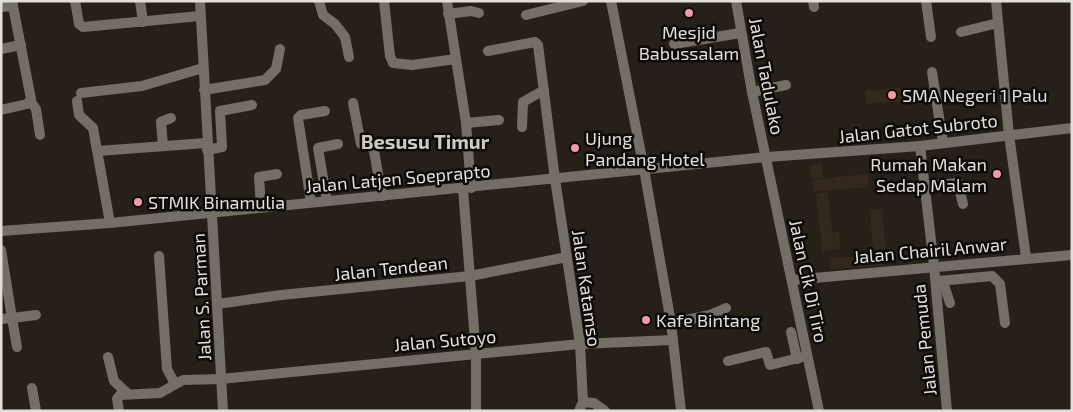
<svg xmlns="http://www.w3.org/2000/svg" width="1073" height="412" font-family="'Exo 2',sans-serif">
	<rect width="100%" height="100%" fill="#262019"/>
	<g fill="#32281d">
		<path d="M918,86L919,100L866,104L865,91Z"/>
		<path d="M822,164L823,178L811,179L809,165Z"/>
		<path d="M868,174L869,187L835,190L833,177Z"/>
		<path d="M833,178L834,190L813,192L812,180Z"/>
		<path d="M828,192L830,217L824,218H831L834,243V232H839L840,249L822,251L816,194Z"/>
		<path d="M882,209L886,253L873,254L870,210Z"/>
		<path d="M884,254L885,266L831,269L830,258Z"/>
	</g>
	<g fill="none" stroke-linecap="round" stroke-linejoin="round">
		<g stroke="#756e66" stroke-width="10">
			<path d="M75,1L79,24L83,27L200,16"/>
			<path d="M140,1L143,22"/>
			<path d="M200,1L223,411"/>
			<path d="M319,1L323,15L335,24L345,37L349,57"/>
			<path d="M384,1L390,56L393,63L412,65L456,59"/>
			<path d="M447,1L466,123L471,188"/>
			<path d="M611,1L644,169L671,323L681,411"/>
			<path d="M736,1L752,92L819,411"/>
			<path d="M813,1L814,7"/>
			<path d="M926,1L931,37"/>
			<path d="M996,1L1009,135L1026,257"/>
			<path d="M1,7L13,6"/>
			<path d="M448,14L471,11L479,13"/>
			<path d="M526,15L583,1"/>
			<path d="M961,32L998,23"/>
			<path d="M674,44L740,33"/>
			<path d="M1,49L21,45"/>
			<path d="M488,51L535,42L538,45L555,179L580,344L583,402L579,411"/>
			<path d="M932,72L943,143"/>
			<path d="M204,90L265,80L276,69L280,49"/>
			<path d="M752,92L786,85"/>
			<path d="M81,93L142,86L203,68"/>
			<path d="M30,101L36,109L40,135"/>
			<path d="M77,101L79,115L93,128L110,223"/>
			<path d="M353,103L361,144L371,147L374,151L382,196"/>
			<path d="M1,110L27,104L31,99L12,1"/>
			<path d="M466,123L499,120"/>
			<path d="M522,127L523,102L544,90"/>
			<path d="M163,146L161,122L171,118"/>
			<path d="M920,146L934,266L947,411"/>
			<path d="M207,150L222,147L220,111L252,105"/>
			<path d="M98,151L206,143"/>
			<path d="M925,186L958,183L963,204"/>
			<path d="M463,189L476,354V411"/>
			<path d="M327,201L318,148L338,144"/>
			<path d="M311,202L298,118L301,115L325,111"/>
			<path d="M261,207L259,177L277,174"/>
			<path d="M1,231L110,223L767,157L920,146L1072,128"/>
			<path d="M1,250L12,318L1,319"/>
			<path d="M159,256L167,369L175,384"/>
			<path d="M936,278L945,288L950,303"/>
			<path d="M792,280L1072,255"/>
			<path d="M939,281L992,276L1000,284L1005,323"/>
			<path d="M218,304L281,295L470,276L567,257"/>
			<path d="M671,323L710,315L726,308"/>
			<path d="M791,332L797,359"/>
			<path d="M17,347L12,318L36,315"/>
			<path d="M108,357L114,381L127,393"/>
			<path d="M728,361L766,352L770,365L807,356"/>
			<path d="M32,388L36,411"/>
			<path d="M583,402L594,403L605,411"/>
			<path d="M119,411L117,399L120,395L160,393L183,380L221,379L580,344L673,340"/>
		</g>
	</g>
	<g fill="#f39aa9" stroke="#0d0a08" stroke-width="2">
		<circle cx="689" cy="13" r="5"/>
		<circle cx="892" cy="95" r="5"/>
		<circle cx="575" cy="148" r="5"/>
		<circle cx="997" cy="174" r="5"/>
		<circle cx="138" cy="202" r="5"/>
		<circle cx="646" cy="320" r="5"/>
	</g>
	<g text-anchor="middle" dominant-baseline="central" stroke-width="5" stroke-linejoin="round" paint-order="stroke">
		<g font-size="18" fill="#e2deda" stroke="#0d0a08" text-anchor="start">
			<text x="689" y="32" text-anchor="middle">Mesjid<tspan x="689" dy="21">Babussalam</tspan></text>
			<text x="902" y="95">SMA Negeri 1 Palu</text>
			<text x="585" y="138">Ujung<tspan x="585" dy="21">Pandang Hotel</tspan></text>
			<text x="987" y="164" text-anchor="end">Rumah Makan<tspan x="987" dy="21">Sedap Malam</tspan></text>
			<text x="148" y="202">STMIK Binamulia</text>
			<text x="656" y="320">Kafe Bintang</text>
		</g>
		<g font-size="18" fill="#e2deda" stroke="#0d0a08">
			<text transform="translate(767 76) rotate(79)">Jalan Tadulako</text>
			<text transform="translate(918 128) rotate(-6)">Jalan Gatot Subroto</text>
			<text transform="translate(398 178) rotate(-5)">Jalan Latjen Soeprapto</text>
			<text transform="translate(930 250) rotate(-5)">Jalan Chairil Anwar</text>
			<text transform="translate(391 268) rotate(-6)">Jalan Tendean</text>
			<text transform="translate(809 281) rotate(78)">Jalan Cik Di Tiro</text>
			<text transform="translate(587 288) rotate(82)">Jalan Katamso</text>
			<text transform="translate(201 297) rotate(-93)">Jalan S. Parman</text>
			<text transform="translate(445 340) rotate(-5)">Jalan Sutoyo</text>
			<text transform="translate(924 340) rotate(-96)">Jalan Pemuda</text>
		</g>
		<g font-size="20" font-weight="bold" fill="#d2cac1" stroke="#0d0a08">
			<text x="425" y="141">Besusu Timur</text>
		</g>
	</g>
	<rect width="1073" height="412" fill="none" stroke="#e2deda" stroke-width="5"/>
</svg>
